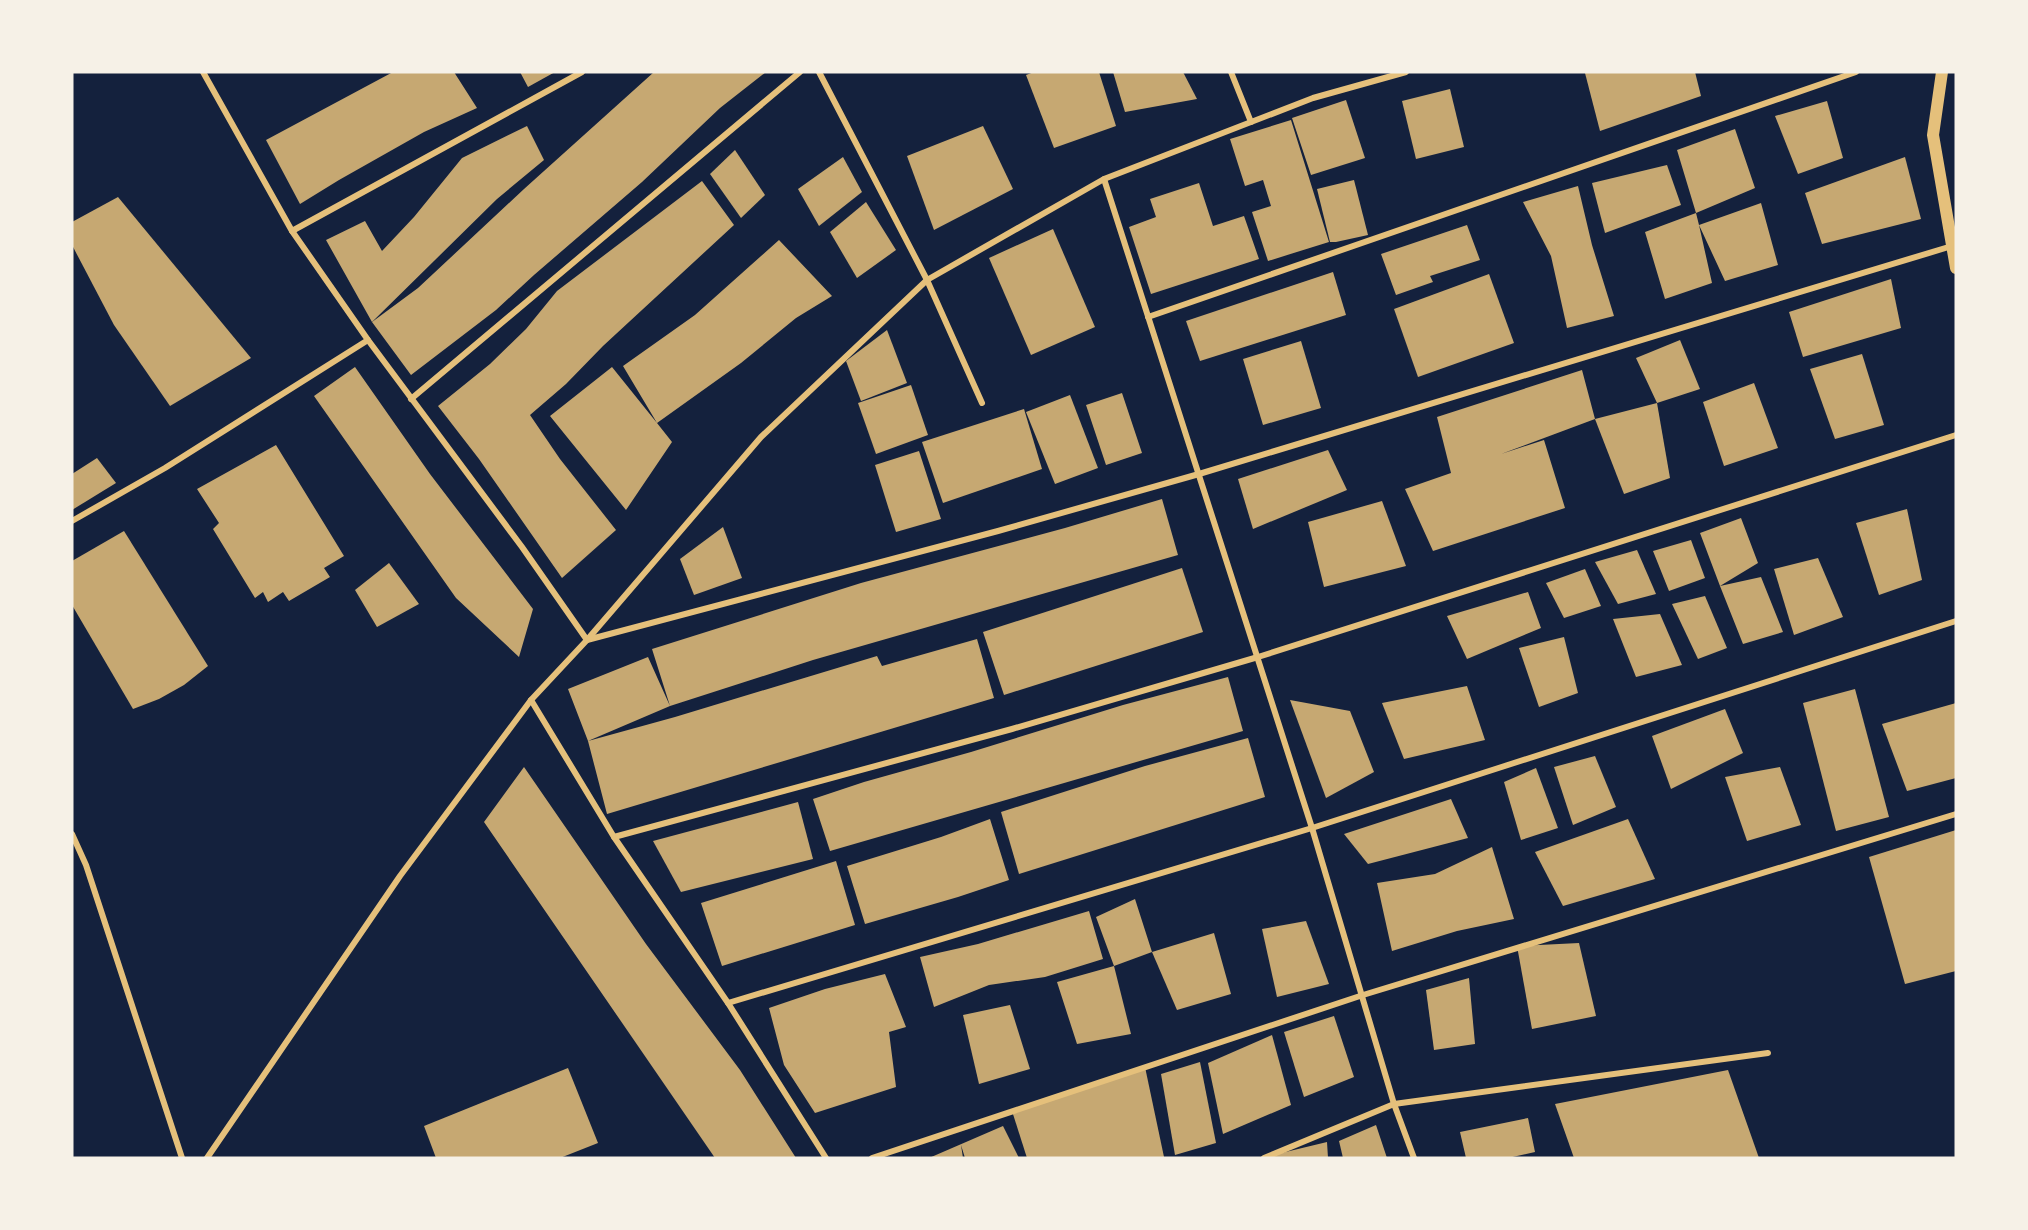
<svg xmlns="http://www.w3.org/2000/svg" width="2028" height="1230" font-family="Cabin,sans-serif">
	<rect width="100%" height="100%" fill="#14213d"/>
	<g fill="#c6a872">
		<path d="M393,72H454L477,108L424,132L339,180L300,204L266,140Z"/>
		<path d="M520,72H555L528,87Z"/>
		<path d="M654,72H766L720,108L642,182L534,275L496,310L411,375L372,322L418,288L524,189Z"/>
		<path d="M1034,72H1099L1116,126L1054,148L1026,75Z"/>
		<path d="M1113,72H1183L1197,99L1125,112Z"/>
		<path d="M1589,72H1695L1701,96L1600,131L1585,73Z"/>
		<path d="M1450,89L1464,147L1416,159L1402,101Z"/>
		<path d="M1346,100L1365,158L1311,175L1292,118Z"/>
		<path d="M1827,101L1843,158L1798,174L1775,116Z"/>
		<path d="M1291,120L1329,242L1268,261L1252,212L1271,206L1263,180L1245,186L1230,139Z"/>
		<path d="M527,126L544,160L497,199L372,322L326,240L365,221L382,251L414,217L462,158Z"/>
		<path d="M983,126L1013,189L934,230L907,156Z"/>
		<path d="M1735,129L1755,188L1696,213L1699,225L1761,203L1778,265L1725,281L1699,225L1712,283L1665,299L1645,232L1696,213L1677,150Z"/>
		<path d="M735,150L765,195L741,218L710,174Z"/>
		<path d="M843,157L862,192L819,226L798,189Z"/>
		<path d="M1905,157L1921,219L1822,244L1805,193Z"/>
		<path d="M1667,165L1681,205L1605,233L1592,183Z"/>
		<path d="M1354,180L1368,235L1336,242H1330L1317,189Z"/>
		<path d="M702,181L734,225L603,346L566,384L530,415L560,459L616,530L562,578L479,459L438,406L490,364L526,329L557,291Z"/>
		<path d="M1199,183L1213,226L1244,216L1259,259L1151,294L1129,227L1156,217L1150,199Z"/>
		<path d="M1578,186L1592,245L1614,316L1567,328L1551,256L1523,202Z"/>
		<path d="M118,197L251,358L170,406L114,325L72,245V222Z"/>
		<path d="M866,202L896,250L857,278L830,232Z"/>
		<path d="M1467,225L1480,260L1430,276L1433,282L1396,295L1381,254Z"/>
		<path d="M1053,229L1095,327L1031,355L989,258Z"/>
		<path d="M779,240L832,296L796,318L741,363L657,423L672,442L626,510L550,416L612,367L657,423L623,366L695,315Z"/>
		<path d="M1333,272L1346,315L1200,361L1186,321Z"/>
		<path d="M1489,274L1514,343L1418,377L1394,309Z"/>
		<path d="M1891,279L1901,328L1803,357L1789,312Z"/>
		<path d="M887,330L907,383L861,401L846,361Z"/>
		<path d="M1680,340L1700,389L1657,403L1636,358Z"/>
		<path d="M1301,341L1321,408L1263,425L1243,359Z"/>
		<path d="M1862,354L1884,425L1835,439L1810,369Z"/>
		<path d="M355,367L430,474L533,609L519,657L456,598L314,396Z"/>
		<path d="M1582,370L1595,419L1501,454L1544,440L1565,508L1433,551L1405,489L1451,473L1437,417Z"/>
		<path d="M1754,383L1778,448L1724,466L1703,402Z"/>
		<path d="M911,385L928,435L876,454L858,403Z"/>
		<path d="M1122,393L1142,453L1106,465L1086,405Z"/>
		<path d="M1070,395L1098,468L1055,484L1026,412Z"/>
		<path d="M1657,403L1670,478L1624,494L1595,419Z"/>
		<path d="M1024,409L1042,469L943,503L922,442Z"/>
		<path d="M276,445L344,556L324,568L330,577L289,601L283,592L268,602L263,592L255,598L213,529L219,523L197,489Z"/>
		<path d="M1328,450L1347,490L1253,529L1238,479Z"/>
		<path d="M919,451L941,519L896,532L875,465Z"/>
		<path d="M97,458L116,483L72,510V474Z"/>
		<path d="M1162,499L1178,555L813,660L670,706L588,741L675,717L877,656L882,666L977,639L994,698L607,814L588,741L568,689L648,657L670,706L652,649L861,583L1065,528Z"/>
		<path d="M1382,501L1406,566L1324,587L1308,522Z"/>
		<path d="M1907,509L1922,580L1879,595L1856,523Z"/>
		<path d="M1741,518L1758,563L1720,586L1761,577L1783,632L1743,644L1720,586L1700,533Z"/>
		<path d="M723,527L742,578L694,595L680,559Z"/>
		<path d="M124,531L208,666L184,685L159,699L133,709L72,605V561Z"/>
		<path d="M1691,540L1705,578L1669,591L1653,551Z"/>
		<path d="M1637,550L1656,594L1618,604L1595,562Z"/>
		<path d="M1818,558L1843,617L1794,635L1774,569Z"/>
		<path d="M389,563L419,604L377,627L355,590Z"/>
		<path d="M1182,568L1203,632L1004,695L983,632Z"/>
		<path d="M1585,569L1601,606L1564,618L1546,583Z"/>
		<path d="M1528,592L1541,628L1467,659L1447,616Z"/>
		<path d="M1705,596L1727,648L1698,659L1672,604Z"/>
		<path d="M1660,614L1682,665L1636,677L1613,619Z"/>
		<path d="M1564,637L1578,693L1539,707L1519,648Z"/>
		<path d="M1228,677L1243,731L830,851L813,799L864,782L971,752L1123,705Z"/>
		<path d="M1467,686L1485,740L1404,759L1382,703Z"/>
		<path d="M1855,689L1889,817L1836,831L1803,703Z"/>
		<path d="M1290,700L1350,711L1374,772L1326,798Z"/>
		<path d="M1956,703V778L1907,791L1882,724Z"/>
		<path d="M1725,709L1743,753L1671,789L1652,736Z"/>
		<path d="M1248,738L1265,797L1019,874L1001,812L1145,766Z"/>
		<path d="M1595,756L1616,807L1573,825L1554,767Z"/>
		<path d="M524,767L646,944L740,1070L796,1158H715L484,822Z"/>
		<path d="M1780,767L1801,825L1747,841L1725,777Z"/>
		<path d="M1536,768L1558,828L1521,840L1504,782Z"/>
		<path d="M1451,799L1468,838L1368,864L1344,834Z"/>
		<path d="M798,802L813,859L681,892L653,841Z"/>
		<path d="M990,819L1009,880L958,897L865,924L847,866L941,837Z"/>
		<path d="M1628,819L1655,879L1563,906L1535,852Z"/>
		<path d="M1956,830V971L1905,984L1869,857Z"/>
		<path d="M1492,847L1514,919L1457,931L1392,951L1377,883L1435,874Z"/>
		<path d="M836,861L855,925L722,966L701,903Z"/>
		<path d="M1135,899L1152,952L1114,966L1131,1034L1077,1044L1057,982L1114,966L1096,917Z"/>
		<path d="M1089,911L1103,959L1045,977L989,985L934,1007L920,957L978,944Z"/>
		<path d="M1306,921L1329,984L1277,997L1262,929Z"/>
		<path d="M1214,933L1231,994L1177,1010L1152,952Z"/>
		<path d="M1579,943L1596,1016L1532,1029L1517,946Z"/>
		<path d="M885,974L906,1027L889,1032L896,1087L815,1113L784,1065L769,1008L825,989Z"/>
		<path d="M1469,978L1475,1044L1434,1050L1426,990Z"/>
		<path d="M1010,1005L1030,1069L979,1084L963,1015Z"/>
		<path d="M1334,1016L1354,1077L1304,1097L1284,1032Z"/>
		<path d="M1272,1035L1291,1105L1223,1134L1208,1063Z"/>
		<path d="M1200,1062L1216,1143L1175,1155L1161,1074Z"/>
		<path d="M1145,1067L1164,1157L1027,1158L1012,1111Z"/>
		<path d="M568,1068L598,1143L560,1158H436L424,1126Z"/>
		<path d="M1728,1070L1759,1158H1574L1555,1104Z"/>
		<path d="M1528,1118L1535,1152L1508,1158H1466L1460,1132Z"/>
		<path d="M1376,1125L1387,1158H1343L1339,1141Z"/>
		<path d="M1003,1126L1019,1158H965L961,1145L963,1158H929Z"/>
		<path d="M1327,1142L1328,1158H1266L1265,1157Z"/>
	</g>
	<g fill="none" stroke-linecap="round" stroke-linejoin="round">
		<g stroke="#e5c07b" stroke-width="6">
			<path d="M203,72L292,231L368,340L522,547L587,640L998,531L1199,474L1952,246"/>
			<path d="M819,72L927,280L982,403"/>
			<path d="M1231,72L1251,122"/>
			<path d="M1104,179L1312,828L1394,1104L1414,1158"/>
			<path d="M292,231L582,72"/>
			<path d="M1148,317L1856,72"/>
			<path d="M411,399L800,72"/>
			<path d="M72,521L165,468L368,340"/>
			<path d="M531,700L614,837L728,1003L826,1158"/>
			<path d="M72,834L86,865L182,1158"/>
			<path d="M614,837L1012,729L1258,657L1956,435"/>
			<path d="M728,1003L1312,828L1956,621"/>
			<path d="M207,1158L400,876L531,700L587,640L761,437L927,280L1104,179L1313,98L1406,72"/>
			<path d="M872,1158L1363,995L1956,814"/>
			<path d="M1264,1158L1394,1104L1768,1053"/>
		</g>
		<path stroke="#e5c07b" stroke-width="12" d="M1942,72L1933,135L1956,268"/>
	</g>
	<rect width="2028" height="1230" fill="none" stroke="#f6f1e7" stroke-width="147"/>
</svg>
